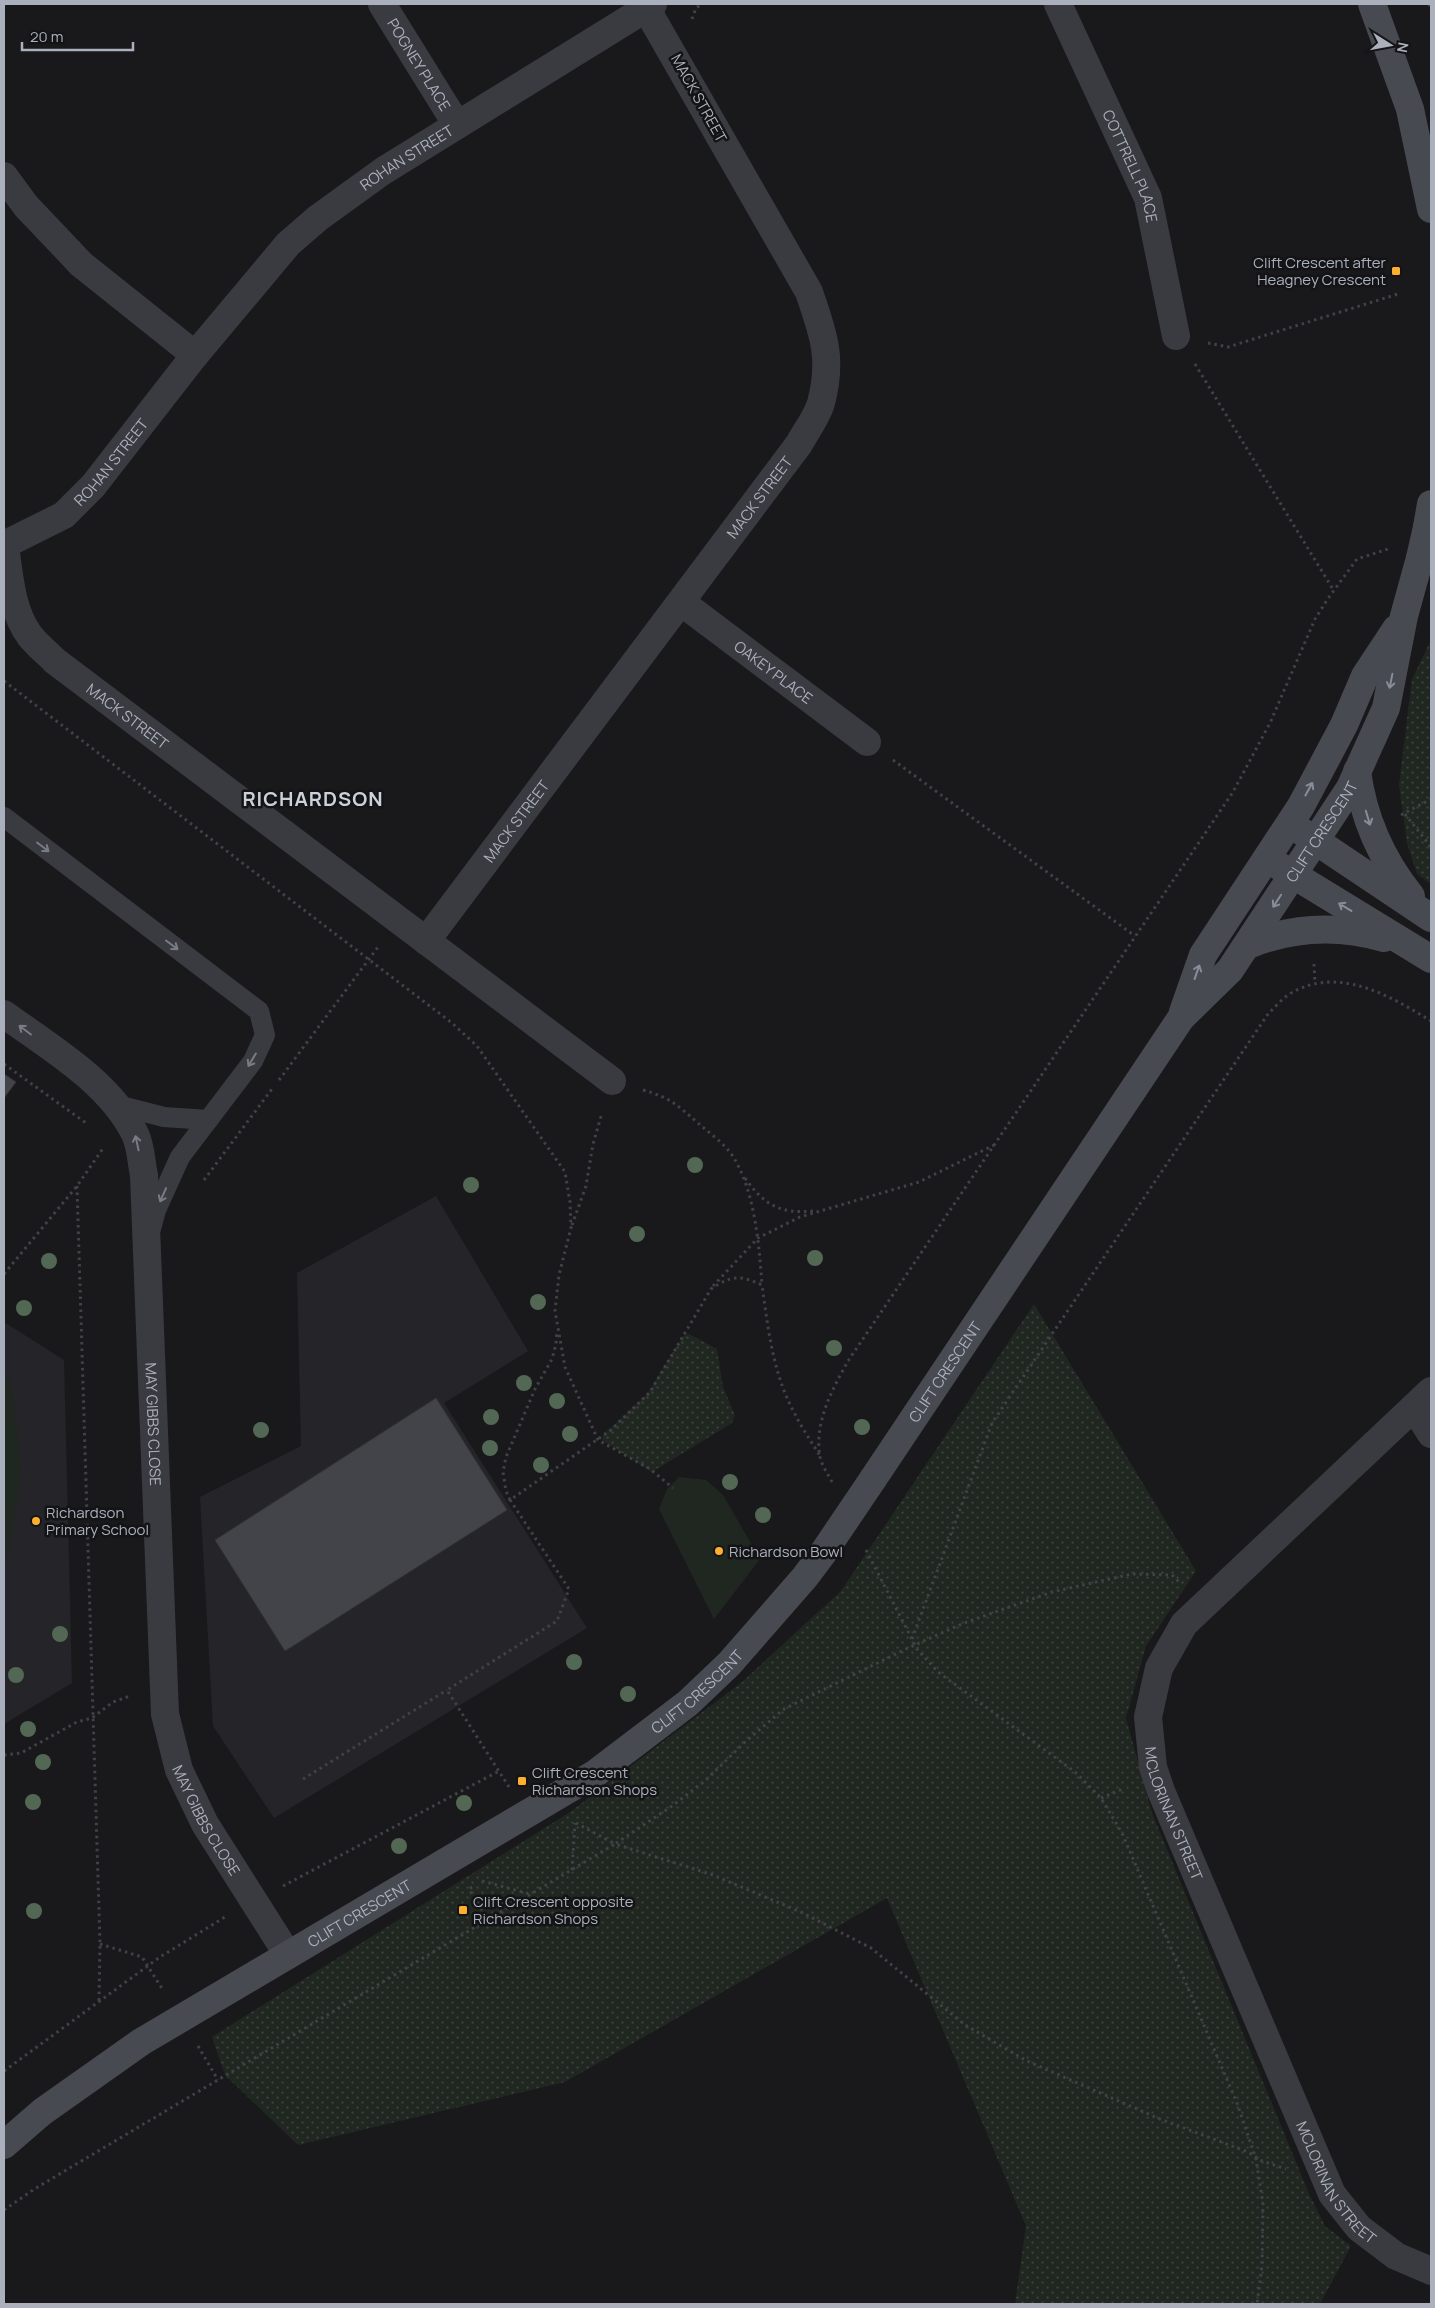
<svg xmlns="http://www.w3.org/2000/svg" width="1435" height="2308" font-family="Manrope,sans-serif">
	<defs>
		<pattern id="grass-dots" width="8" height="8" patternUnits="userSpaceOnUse" patternTransform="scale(1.25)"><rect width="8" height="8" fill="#1f2720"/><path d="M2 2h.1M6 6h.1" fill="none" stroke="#3d443e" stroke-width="1.8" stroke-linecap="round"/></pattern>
	</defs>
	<rect width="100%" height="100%" fill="#19191c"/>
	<g fill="#252529">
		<path d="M436,1196L528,1351L444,1403L587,1628L274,1818L213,1726L200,1497L301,1446L297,1273Z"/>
		<path d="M4,1322L64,1360L72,1683L4,1724Z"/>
	</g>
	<g fill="url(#grass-dots)">
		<path d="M1431,640V884L1417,874L1407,843L1399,785L1412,679Z"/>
		<path d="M1034,1304L1196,1571L1146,1646L1126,1718L1152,1813L1310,2196L1325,2226L1351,2246L1320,2304H1015L1026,2226L887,1898L565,2082L298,2145L225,2075L212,2037L570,1812L742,1682L841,1591Z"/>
		<path d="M689,1334L717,1349L723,1387L735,1415L732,1423L652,1472L602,1440L603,1435L648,1393L683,1336Z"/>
	</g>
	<g fill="#1f2720">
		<path d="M4,1373L12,1383L21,1469L11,1546L4,1563Z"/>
		<path d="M679,1477L706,1480L723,1495L760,1559L714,1619L659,1509L667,1489Z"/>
	</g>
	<g fill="#434449" stroke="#333338">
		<path d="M4,1074L16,1082L4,1098Z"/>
		<path d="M436,1398L507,1510L285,1651L215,1540Z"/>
	</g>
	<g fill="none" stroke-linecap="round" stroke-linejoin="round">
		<g stroke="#404248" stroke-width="3" stroke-dasharray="2.5 4" stroke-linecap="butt">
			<path d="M1429,4L1431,9"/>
			<path d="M692,19L696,8L702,4"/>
			<path d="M1208,343L1228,347L1398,294"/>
			<path d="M1195,364L1334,591"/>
			<path d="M4,681L452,1023L477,1046L565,1172L570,1202L571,1228L559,1275L555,1311L565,1367L598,1440L650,1469L673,1488"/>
			<path d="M893,760L1135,936"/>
			<path d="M1405,814L1431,847"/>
			<path d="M1401,815L1431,799"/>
			<path d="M1314,964L1315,983"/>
			<path d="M4,1064L86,1123"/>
			<path d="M279,1080L378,947"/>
			<path d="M643,1090C671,1098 677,1105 698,1123C709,1133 723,1142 732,1155C755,1190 759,1245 762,1285"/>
			<path d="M745,1178C764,1205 780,1214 813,1211"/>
			<path d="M204,1180L272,1089"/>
			<path d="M77,1186L100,1944L99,2001"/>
			<path d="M572,1225L586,1186L593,1144L602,1113"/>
			<path d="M4,1274L77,1186L104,1147"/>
			<path d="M713,1286L758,1238L800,1217L919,1182L994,1145"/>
			<path d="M832,1482C828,1474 822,1466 820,1457C814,1422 832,1390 848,1361L1233,792L1270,723L1315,619L1327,600L1357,559L1388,549"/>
			<path d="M510,1500L506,1491L503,1472L506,1457L535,1389L552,1359L556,1344L557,1331"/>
			<path d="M866,1550L917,1649L938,1672L1075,1772L1101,1798L1122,1833L1237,2103L1256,2159L1263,2204L1262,2266L1257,2304"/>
			<path d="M912,1639L992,1423L1268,1014C1274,1008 1281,1000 1288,995C1336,964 1389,995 1431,1021"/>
			<path d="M4,1755L21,1753L77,1722L92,1718L113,1702L130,1696"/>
			<path d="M303,1779L447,1690"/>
			<path d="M509,1787L447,1690L557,1621L569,1589L510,1500L611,1430L650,1392L711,1289C732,1275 740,1275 762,1285C768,1328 773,1374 794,1412C801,1427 811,1441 820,1456"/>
			<path d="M1101,1798L1125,1788"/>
			<path d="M576,1823L615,1844L672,1806L706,1780L745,1742L784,1709L908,1648L964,1623L1052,1592L1132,1574L1172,1575L1180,1583"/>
			<path d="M572,1870L575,1823"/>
			<path d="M482,1881L530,1894"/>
			<path d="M283,1886L499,1771"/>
			<path d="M472,1887L469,1889L487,1919"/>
			<path d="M100,1944L142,1957L163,1990"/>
			<path d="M198,2046L218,2080"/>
			<path d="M4,2071L160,1957L225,1917"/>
			<path d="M4,2210L36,2188L615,1844L710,1874L801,1912L871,1948L965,2025L1027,2061L1160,2119L1248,2152L1262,2161L1286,2169"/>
		</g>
		<g stroke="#3a3b41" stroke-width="20">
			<path d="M4,817L259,1011L265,1035L253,1061L180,1157L156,1210L151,1229"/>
			<path d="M117,1105L164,1117L208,1120"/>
		</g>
		<g stroke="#3a3b41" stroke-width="28">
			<path id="s1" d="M382,4L457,125"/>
			<path id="s2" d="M1058,4L1148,198L1176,336"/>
			<path d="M4,176L26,206L81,264L195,355"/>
			<path id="s3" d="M4,545L64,515L93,486L195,355L288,244L318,218L383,171L653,4"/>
			<path id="s4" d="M5,545C9,574 11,611 30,636C37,645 47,653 55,661L612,1081"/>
			<path id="s5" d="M681,602L867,742"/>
			<path id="s6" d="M426,941L799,444C806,431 817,417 821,403C833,358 823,333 809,292L646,8"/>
			<path id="s7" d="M4,1014C49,1047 110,1082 135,1134C141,1146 141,1162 144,1175L165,1714L179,1770L205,1824L288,1955"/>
			<path id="s8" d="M1431,1391L1184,1624L1159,1668L1148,1717L1153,1767L1161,1791L1332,2194L1359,2228L1396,2256L1431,2271"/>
			<path d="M1414,1407L1431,1434"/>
		</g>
		<g stroke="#484a51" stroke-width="28">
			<path d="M1372,4L1410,109L1431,209"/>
			<path d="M1427,527L1431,504"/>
			<path d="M1357,771C1363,817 1382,860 1411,896"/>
			<path d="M1301,831L1431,918"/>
			<path d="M1279,866L1431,959"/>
			<path d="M1248,945C1292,927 1339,925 1384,938"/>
			<path d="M1183,1012L1203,955L1301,806L1344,725L1365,676L1396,629"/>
			<path id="s9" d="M873,1479L1181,1018L1230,970L1350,788L1386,708L1404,616L1420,558"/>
			<path id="s10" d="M4,2145L42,2112L141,2042L596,1773L688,1703L729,1664L805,1577L823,1553"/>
		</g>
		<g stroke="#484a51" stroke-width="28">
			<path d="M1420,558L1427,527"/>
			<path d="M823,1553L873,1479"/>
		</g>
	</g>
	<g fill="#526854">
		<circle cx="695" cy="1165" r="8"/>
		<circle cx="471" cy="1185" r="8"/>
		<circle cx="637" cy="1234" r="8"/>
		<circle cx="815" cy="1258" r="8"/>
		<circle cx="49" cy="1261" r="8"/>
		<circle cx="538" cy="1302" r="8"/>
		<circle cx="24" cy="1308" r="8"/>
		<circle cx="834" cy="1348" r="8"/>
		<circle cx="524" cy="1383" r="8"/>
		<circle cx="557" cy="1401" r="8"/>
		<circle cx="491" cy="1417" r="8"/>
		<circle cx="862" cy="1427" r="8"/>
		<circle cx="261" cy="1430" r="8"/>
		<circle cx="570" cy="1434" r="8"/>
		<circle cx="490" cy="1448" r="8"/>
		<circle cx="541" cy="1465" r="8"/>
		<circle cx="730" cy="1482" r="8"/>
		<circle cx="763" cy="1515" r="8"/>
		<circle cx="60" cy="1634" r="8"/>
		<circle cx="574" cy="1662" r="8"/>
		<circle cx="16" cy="1675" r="8"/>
		<circle cx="628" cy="1694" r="8"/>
		<circle cx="28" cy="1729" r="8"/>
		<circle cx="43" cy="1762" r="8"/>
		<circle cx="33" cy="1802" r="8"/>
		<circle cx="464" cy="1803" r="8"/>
		<circle cx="399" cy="1846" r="8"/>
		<circle cx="34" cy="1911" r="8"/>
	</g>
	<defs><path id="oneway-shaft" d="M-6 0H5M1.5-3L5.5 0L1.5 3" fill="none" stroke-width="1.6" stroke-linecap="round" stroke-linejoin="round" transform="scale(1.25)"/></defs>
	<g stroke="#888d97">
		<use href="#oneway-shaft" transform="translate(1391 681) rotate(101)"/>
		<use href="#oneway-shaft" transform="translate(1309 789) rotate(-61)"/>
		<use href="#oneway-shaft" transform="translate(1368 818) rotate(73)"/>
		<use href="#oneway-shaft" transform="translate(1277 901) rotate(123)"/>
		<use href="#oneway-shaft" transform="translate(1345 907) rotate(-149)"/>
		<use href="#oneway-shaft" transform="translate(1197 972) rotate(-71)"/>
	</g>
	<g stroke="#787c85">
		<use href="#oneway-shaft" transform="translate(43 847) rotate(37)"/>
		<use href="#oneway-shaft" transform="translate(172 945) rotate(37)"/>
		<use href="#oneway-shaft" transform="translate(25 1030) rotate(-143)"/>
		<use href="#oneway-shaft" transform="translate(252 1060) rotate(121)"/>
		<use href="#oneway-shaft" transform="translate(137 1143) rotate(-102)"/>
		<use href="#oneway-shaft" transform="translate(163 1195) rotate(114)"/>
	</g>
	<g fill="#fdb030" stroke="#141417" stroke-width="2">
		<rect x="1391" y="266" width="10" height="10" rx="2.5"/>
		<circle cx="36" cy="1521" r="5"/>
		<circle cx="719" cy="1551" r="5"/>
		<rect x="517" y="1776" width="10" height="10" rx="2.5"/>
		<rect x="458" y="1905" width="10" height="10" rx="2.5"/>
	</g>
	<g text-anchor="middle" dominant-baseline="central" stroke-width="5" stroke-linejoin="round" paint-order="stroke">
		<g font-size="15" fill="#abb1bc" stroke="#141417">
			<text stroke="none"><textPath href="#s1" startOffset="71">POGNEY PLACE</textPath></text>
			<text transform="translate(699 98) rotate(61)">MACK STREET</text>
			<text stroke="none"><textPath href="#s3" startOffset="566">ROHAN STREET</textPath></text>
			<text stroke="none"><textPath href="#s2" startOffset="178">COTTRELL PLACE</textPath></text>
			<text stroke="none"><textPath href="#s3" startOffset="138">ROHAN STREET</textPath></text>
			<text stroke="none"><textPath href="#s6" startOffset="555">MACK STREET</textPath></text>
			<text stroke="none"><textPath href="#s5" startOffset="116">OAKEY PLACE</textPath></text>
			<text stroke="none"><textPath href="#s4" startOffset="222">MACK STREET</textPath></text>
			<text stroke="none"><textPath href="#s6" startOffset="150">MACK STREET</textPath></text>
			<text stroke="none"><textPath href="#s9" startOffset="789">CLIFT CRESCENT</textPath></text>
			<text stroke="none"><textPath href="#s9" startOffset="129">CLIFT CRESCENT</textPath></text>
			<text stroke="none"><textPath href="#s7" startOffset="471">MAY GIBBS CLOSE</textPath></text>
			<text stroke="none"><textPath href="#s10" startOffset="830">CLIFT CRESCENT</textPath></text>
			<text stroke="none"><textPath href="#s8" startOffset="541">MCLORINAN STREET</textPath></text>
			<text stroke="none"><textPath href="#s7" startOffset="876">MAY GIBBS CLOSE</textPath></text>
			<text stroke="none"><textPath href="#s10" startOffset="425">CLIFT CRESCENT</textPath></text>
			<text stroke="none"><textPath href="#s8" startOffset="946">MCLORINAN STREET</textPath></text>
		</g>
		<g font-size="15" fill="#abb1bc" stroke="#141417" text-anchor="start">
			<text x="1386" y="262" text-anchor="end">Clift Crescent after<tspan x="1386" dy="17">Heagney Crescent</tspan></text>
			<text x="46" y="1512">Richardson<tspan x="46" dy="17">Primary School</tspan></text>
			<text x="729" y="1551">Richardson Bowl</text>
			<text x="532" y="1772">Clift Crescent<tspan x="532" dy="17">Richardson Shops</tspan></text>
			<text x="473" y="1901">Clift Crescent opposite<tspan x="473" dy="17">Richardson Shops</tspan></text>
		</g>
		<g font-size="20" font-weight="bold" letter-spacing="1" fill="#ccd0d8" stroke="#141417">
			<text x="313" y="798">RICHARDSON</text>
		</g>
	</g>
	<rect width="1435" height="2308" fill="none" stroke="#abb1bc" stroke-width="10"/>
	<g transform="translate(1390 45) rotate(101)" stroke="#141417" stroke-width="4" paint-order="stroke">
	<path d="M0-4L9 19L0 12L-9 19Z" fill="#abb1bc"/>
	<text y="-8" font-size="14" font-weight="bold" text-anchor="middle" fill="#abb1bc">N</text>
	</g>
	<path d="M22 42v8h111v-8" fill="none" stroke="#abb1bc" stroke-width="2.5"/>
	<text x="30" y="42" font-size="15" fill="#abb1bc" stroke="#141417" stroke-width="4" paint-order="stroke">20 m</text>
</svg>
